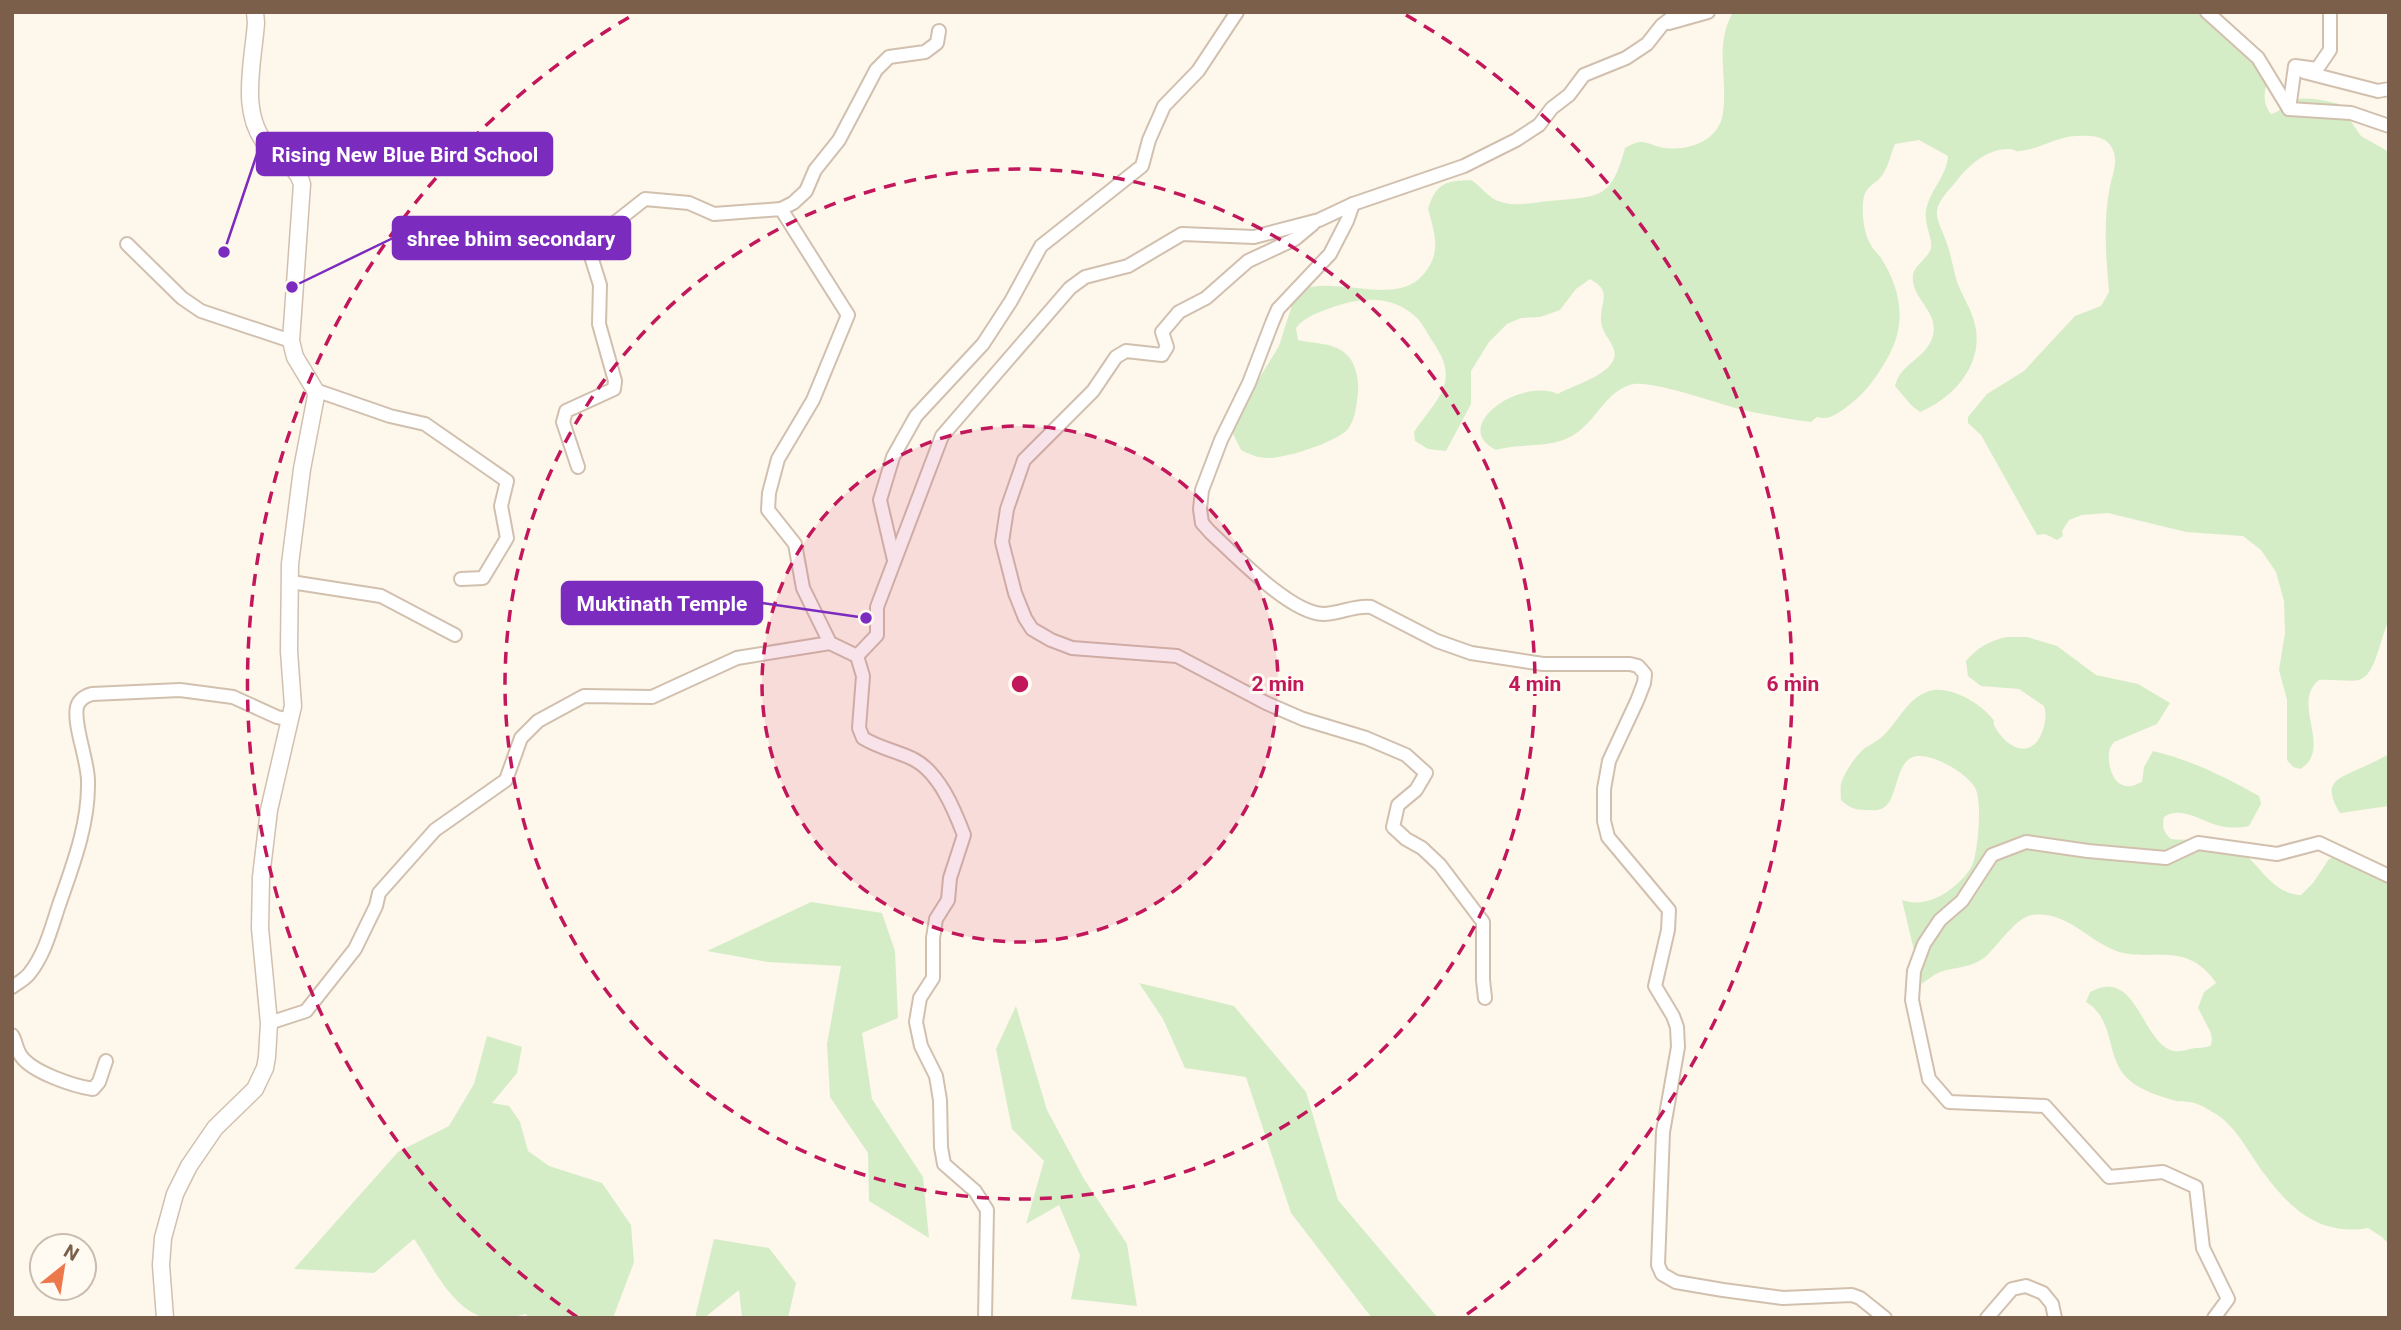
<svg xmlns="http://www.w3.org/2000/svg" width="2401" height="1330" font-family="Roboto,sans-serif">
	<rect width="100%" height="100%" fill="#fef7eb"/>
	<g fill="#d5edc7">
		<path d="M1733,12H2205L2252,46L2267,84C2263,93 2264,106 2271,114C2281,112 2284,103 2294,100C2308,96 2326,101 2339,104L2361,136L2389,152V620C2381,634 2376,676 2359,680C2351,682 2331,679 2319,680C2290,703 2334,749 2300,769L2293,767L2287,760V700L2279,670L2285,633L2284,601L2276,572L2261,550L2243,536L2186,532L2108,513L2082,515L2069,520L2062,531L2063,536L2057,540L2045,534L2037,535L1981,435L1968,423V417L1987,394L2024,371L2075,316L2101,306L2109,292C2106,257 2103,221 2110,186C2113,174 2118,161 2113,150C2107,135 2090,135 2076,136C2056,137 2040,149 2020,151C2013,152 2018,150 2010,149C1986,148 1967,167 1954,184C1948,191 1938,201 1937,211C1936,221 1943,231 1946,241C1951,254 1953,268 1957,282C1962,295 1970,307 1974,321C1986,361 1956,397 1920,412L1912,406L1895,386C1900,363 1928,358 1933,335C1939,311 1910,298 1913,275C1915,264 1928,259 1931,248C1933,239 1924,225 1926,211C1929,191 1947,176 1948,156L1919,140L1895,144C1891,153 1889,165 1883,174C1876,185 1864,185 1863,203C1862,216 1864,234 1871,245C1873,250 1878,253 1881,258C1902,291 1907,325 1887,359C1879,373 1867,391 1854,401C1844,409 1830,422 1817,417L1811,422C1789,419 1765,415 1743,410C1719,404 1655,381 1634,384C1609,388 1597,418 1578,432C1555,450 1523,442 1496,450C1449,427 1520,377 1558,394C1570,386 1621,373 1614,350C1611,340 1602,333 1601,321C1600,300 1613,292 1590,279L1576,289L1560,310L1540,317L1521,318L1507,324L1489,342L1471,371V404L1446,451L1428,449L1415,441L1414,432C1424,416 1441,400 1445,382C1448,365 1441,355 1433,342C1428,335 1424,326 1418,319C1393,293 1358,297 1328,309C1315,314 1305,317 1296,328L1298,340C1314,344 1332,342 1345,353C1356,362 1359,380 1358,393C1356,406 1356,418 1348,429C1337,442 1284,459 1267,458C1258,458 1249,454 1241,450L1233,434V421L1279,346L1292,305L1299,290C1337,275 1395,307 1423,275C1442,253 1435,234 1428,209C1436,183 1445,181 1471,180C1481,186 1489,199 1501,202C1517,207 1534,202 1550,201C1600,196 1611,200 1625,148C1645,136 1646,145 1665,148C1691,151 1719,140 1723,113C1728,79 1714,45 1733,12Z"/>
		<path d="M2007,637H2027L2057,646L2096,675L2138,684L2170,703L2157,724L2114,742L2110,748C2106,761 2112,789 2131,786C2135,786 2138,783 2142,782L2144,767L2153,751C2191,760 2225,777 2259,796L2261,804L2249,826C2240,828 2230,828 2220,826C2202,822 2182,805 2164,817C2162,826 2163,832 2171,839C2190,842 2208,834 2225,843C2233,847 2243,852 2249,858C2265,874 2276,894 2301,895L2313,883L2329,859L2341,854L2389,869V1244L2382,1237L2368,1228C2322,1236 2293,1212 2266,1176C2250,1156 2238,1128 2216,1114C2210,1111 2204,1106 2197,1104C2191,1101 2183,1102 2176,1101C2162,1097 2139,1090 2128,1079C2105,1058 2116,1020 2086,1002L2090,992C2095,990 2100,987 2105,987C2139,983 2145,1045 2174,1051C2179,1052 2186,1050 2190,1049C2198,1047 2205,1049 2211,1045L2212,1038L2210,1031L2198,1008L2204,992L2216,983C2209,972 2200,964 2188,959C2165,950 2137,960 2114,950C2085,938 2066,911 2032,915C2016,917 1997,947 1985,957C1972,968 1955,967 1940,972C1933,975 1927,980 1922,984L1902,900C1925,908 1947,895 1963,878C1968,873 1972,867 1974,860C1978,845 1983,798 1974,786C1964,772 1937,756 1919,756C1893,756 1900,803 1881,809C1877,811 1869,810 1865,810C1855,810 1848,807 1841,800C1841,795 1840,789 1841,784C1844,773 1856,755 1865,748C1871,744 1877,741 1883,736C1899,721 1909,694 1934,690C1954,688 1979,703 1991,717C1997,724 1991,719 1995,727C2005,745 2027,760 2040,737C2045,726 2047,718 2044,706L2019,689L1981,686L1968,676L1966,661C1978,647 1989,641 2007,637Z"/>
		<path d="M2389,754V806L2340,813C2321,782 2337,779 2363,767C2372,763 2380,759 2389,754Z"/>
		<path d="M811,902L882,913L895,951L898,1018L862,1033L872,1099L923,1177L929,1238L869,1201L868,1153L830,1097L827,1044L841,966L768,962L707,951Z"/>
		<path d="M1139,983L1234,1006L1306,1092L1338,1200L1438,1318H1372L1368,1313L1291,1213L1246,1077L1185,1068L1163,1019Z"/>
		<path d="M1016,1006L1047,1110L1084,1179L1127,1244L1137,1306L1071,1299L1080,1255L1059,1205L1026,1224L1044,1161L1012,1129L996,1049Z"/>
		<path d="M487,1036L522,1047L517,1073L492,1103L509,1106L520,1122L528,1151L549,1166L602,1183L631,1225L634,1262L613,1318H528L526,1314C513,1317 495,1321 482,1317C449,1305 433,1266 414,1239L374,1273L294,1269L398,1152L449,1126L474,1084Z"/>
		<path d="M714,1239L769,1248L796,1283L788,1318H742L739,1290L704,1318H695Z"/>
	</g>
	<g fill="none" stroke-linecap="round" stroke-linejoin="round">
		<g stroke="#d2c0af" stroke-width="16">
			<g id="minor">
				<path d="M2207,12L2258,58L2289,109"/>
				<path d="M1669,23L1708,12"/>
				<path d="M2304,72L2378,91L2389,89"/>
				<path d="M2289,109L2295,66L2317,69L2330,50V12"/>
				<path d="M2289,109L2351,113L2389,126"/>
				<path d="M1353,204L1347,221L1330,254L1278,309L1272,323L1249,383L1221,440L1202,490L1200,509L1202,523L1210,532C1235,555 1290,613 1323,614C1340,614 1354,605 1371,607L1437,641L1471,653L1543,664H1630L1638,666L1645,674L1644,683L1637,701L1609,761L1604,789V821L1608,837L1669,910L1668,930L1655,986L1673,1016L1677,1027L1678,1047L1663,1132L1658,1265L1662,1274L1676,1282L1723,1290L1783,1298L1852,1295L1860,1298L1885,1318"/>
				<path d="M781,209L793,203L806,191L815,170L839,140L876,70L889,57L925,52L937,43L939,31"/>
				<path d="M1313,224L1295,239L1248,261L1206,298L1179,312L1162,332L1167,347L1162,355L1126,351L1116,357L1093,391L1024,460L1007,509L1002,542L1015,593L1025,618L1032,629L1051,640L1072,648L1177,656L1266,703L1303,719L1366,738L1406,755L1426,773L1416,790L1398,805L1393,827L1406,839L1422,848L1440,865L1483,922V980L1485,998"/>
				<path d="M127,244L182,298L201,311L291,341"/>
				<path d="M315,390L390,416L425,424L507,481L501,506L507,538L483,578L461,579"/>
				<path d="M578,467L563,422L566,411L614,389L615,381L599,324L600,285L584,234L612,225L645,199L689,203L714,214L781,209L848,315L813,400L778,459L769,493L768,510L795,544L803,588L830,643"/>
				<path d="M894,560L880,500L893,457L916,416L983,344L1011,301L1041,246L1142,166L1149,140L1164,106L1198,71L1237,12"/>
				<path d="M291,582L381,596L455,635"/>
				<path d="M857,656L863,676L859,728L863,738C879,748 897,751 913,759C939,772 954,809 964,835L950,878L948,900L936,919L933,938V978L920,998L916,1022L921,1046L936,1076L940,1100L941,1147L944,1164L975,1191L987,1210L985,1318"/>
				<path d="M12,987C18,983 25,979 29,974C45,954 51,929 59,905C73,865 89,824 88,781C88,760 73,725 77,707C79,699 85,696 92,694L180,690L233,697L277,717L291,720"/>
				<path d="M269,1023L306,1011L355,949L376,906L379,893L435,830L506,780L521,738L538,721L584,696L652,697L737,658L830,643L857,656L877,635V607L942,436L1070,288L1085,277L1128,266L1182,234L1254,237L1319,220L1353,204L1464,166L1516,140L1539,125L1552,108L1569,95L1584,75L1626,58L1647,44L1662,25L1679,12"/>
				<path d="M12,1035C16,1041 16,1049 21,1056C32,1072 73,1086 93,1089L99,1082L106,1061"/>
				<path d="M1987,1318L2012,1289L2026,1286L2043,1293L2052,1304L2055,1318"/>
				<path d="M2214,1318L2228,1299L2203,1248L2196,1187L2163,1172L2109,1177L2045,1106L1949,1102L1929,1079L1912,1000L1914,971L1924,944L1940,920L1962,901L1992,855L2026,842L2088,851L2166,858L2198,843L2277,854L2319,843L2389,876"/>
			</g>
		</g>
		<g stroke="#d2c0af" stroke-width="19">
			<path id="tertiary" d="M165,1318L161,1265L163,1238L175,1194L189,1166L215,1128L255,1089L265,1068L267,1057L269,1023L260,928L261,877L269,810L293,706L289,651L290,564L302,469L316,396L315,390L295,357L291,341L302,184C297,166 282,162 270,149C238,116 253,64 256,23L255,12"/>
		</g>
		<use href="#minor" stroke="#fff" stroke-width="12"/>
		<use href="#tertiary" stroke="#fff" stroke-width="16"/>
	</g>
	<circle cx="1020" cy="684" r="258" fill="#c2185b" fill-opacity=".12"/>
	<g fill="none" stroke="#c2185b" stroke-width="3.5" stroke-dasharray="12 9">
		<circle cx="1020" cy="684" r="258"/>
		<circle cx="1020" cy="684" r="515"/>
		<path d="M577 1317A773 773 0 0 1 633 15M1406 15A773 773 0 0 1 1463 1317"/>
	</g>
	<circle cx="1020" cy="684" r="10" fill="#c2185b" stroke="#fffbf2" stroke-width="3.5"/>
	<g font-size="21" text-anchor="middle" font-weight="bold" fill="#c2185b" stroke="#fffbf2" stroke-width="6" stroke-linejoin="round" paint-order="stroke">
		<text x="1278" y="691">2 min</text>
		<text x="1535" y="691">4 min</text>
		<text x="1793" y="691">6 min</text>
	</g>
	<path fill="none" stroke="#7b2cbf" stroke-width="2.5" d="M224 252L257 154M292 287L393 238M866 618L762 603"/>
	<g fill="#7b2cbf" stroke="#fffbf2" stroke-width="2.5">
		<circle cx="224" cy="252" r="7"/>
		<circle cx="292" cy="287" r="7"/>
		<circle cx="866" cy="618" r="7"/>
	</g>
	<g fill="#7b2cbf" stroke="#7b2cbf" stroke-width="2.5">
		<rect x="257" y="133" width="295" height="42" rx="7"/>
		<rect x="393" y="217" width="237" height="42" rx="7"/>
		<rect x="562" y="582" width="200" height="42" rx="7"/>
	</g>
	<g font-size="21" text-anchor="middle" font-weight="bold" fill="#fff">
		<text x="405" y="162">Rising New Blue Bird School</text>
		<text x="511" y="246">shree bhim secondary</text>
		<text x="662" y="611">Muktinath Temple</text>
	</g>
	<rect width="2401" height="1330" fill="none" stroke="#7b5f4b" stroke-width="28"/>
	<g transform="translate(63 1267) rotate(30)"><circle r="33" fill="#fffbf2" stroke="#cabdaf" stroke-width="2"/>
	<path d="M0-5L12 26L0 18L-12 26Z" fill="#ed784b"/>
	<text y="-10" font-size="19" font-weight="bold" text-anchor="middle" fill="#7b5f4b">N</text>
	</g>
</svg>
